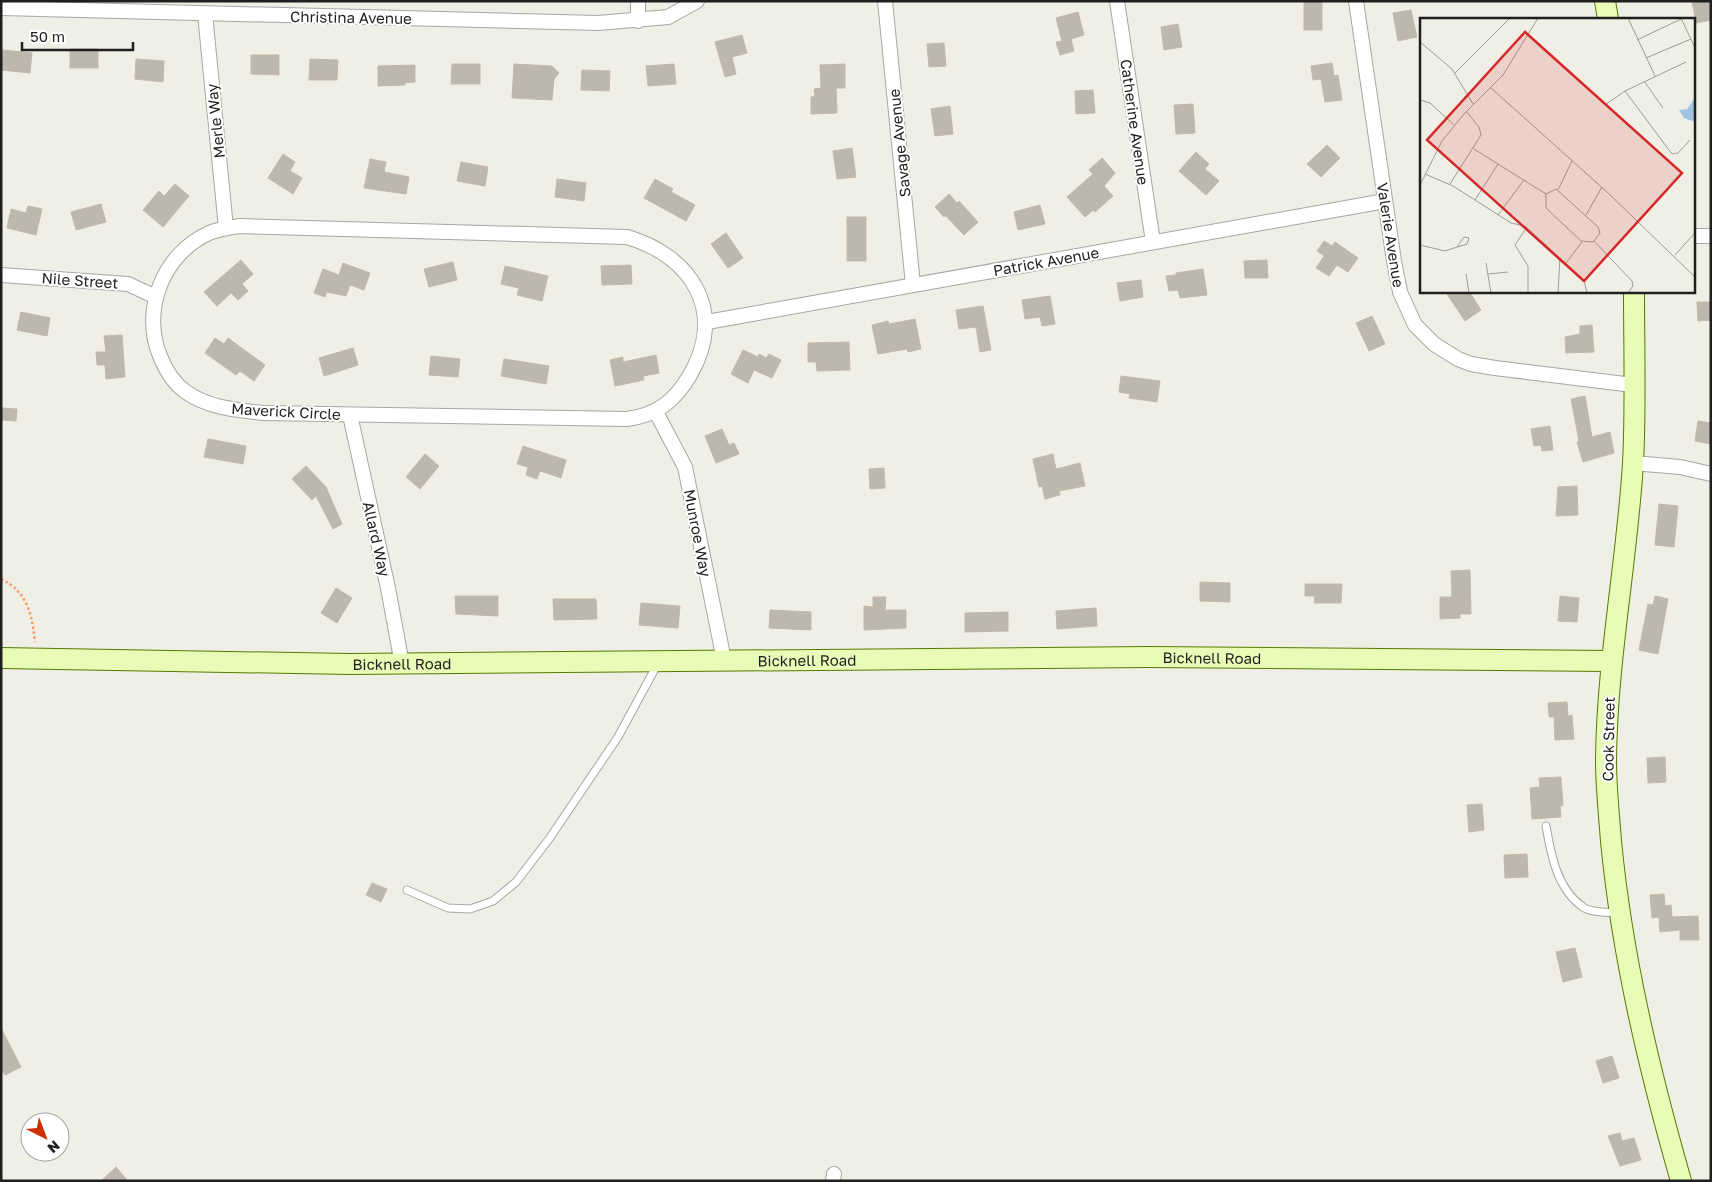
<svg xmlns="http://www.w3.org/2000/svg" width="1712" height="1182" font-family="'Golos Text',sans-serif">
	<rect width="100%" height="100%" fill="#f0efe5"/>
	<g fill="#bdb8ae" stroke="#c3b9a6">
		<path d="M1692,1H1711V20L1696,23Z"/>
		<rect x="1304" y="2" width="18" height="28"/>
		<path d="M1411,10L1417,37L1398,41L1393,13Z"/>
		<path d="M1078,12L1084,35L1071,39L1074,51L1060,55L1056,42L1062,41L1056,18Z"/>
		<path d="M1178,24L1182,47L1164,50L1161,27Z"/>
		<path d="M742,35L747,53L732,57L736,74L725,77L715,42Z"/>
		<path d="M944,43L946,66L929,67L927,44Z"/>
		<rect x="70" y="49" width="28" height="19"/>
		<path d="M3,50L32,53L30,73L1,70Z"/>
		<path d="M251,55H279V75L251,74Z"/>
		<path d="M136,59L164,61L163,82L135,79Z"/>
		<path d="M310,59L338,60L337,80H309Z"/>
		<path d="M1332,63L1334,76L1338,75L1342,100L1325,102L1321,79L1313,80L1311,66Z"/>
		<path d="M452,64H480V84H451Z"/>
		<path d="M514,64L552,66L559,73L554,79L552,100L512,98Z"/>
		<path d="M674,64L676,84L648,86L646,66Z"/>
		<path d="M845,64V88H836L837,113L811,114V97L815,96L814,89L821,88L820,65Z"/>
		<path d="M415,65V82L405,83V85L378,86V66Z"/>
		<path d="M582,70L610,71L609,91L581,90Z"/>
		<path d="M1093,90L1095,113L1076,114L1075,91Z"/>
		<path d="M1193,104L1195,133L1176,134L1174,105Z"/>
		<path d="M950,106L953,134L935,136L931,109Z"/>
		<path d="M1327,145L1340,158L1321,177L1307,164Z"/>
		<path d="M852,148L856,177L837,179L833,151Z"/>
		<path d="M1196,152L1209,164L1205,169L1219,181L1206,195L1179,171Z"/>
		<path d="M283,154L295,162L290,171L302,178L293,194L268,178Z"/>
		<path d="M1102,158L1115,173L1104,186L1113,196L1095,212L1093,210L1085,217L1067,197L1093,174L1089,170Z"/>
		<path d="M370,159L386,162L384,172L409,177L406,194L364,188Z"/>
		<path d="M461,162L488,167L485,186L457,181Z"/>
		<path d="M557,179L586,183L584,201L555,197Z"/>
		<path d="M655,179L673,189L671,192L695,205L686,221L644,198Z"/>
		<path d="M175,184L189,196L163,227L143,210L159,191L164,196Z"/>
		<path d="M949,194L957,203L959,201L978,222L964,235L945,215L944,217L935,207Z"/>
		<path d="M101,204L106,222L76,230L71,212Z"/>
		<path d="M1040,205L1045,224L1018,230L1014,212Z"/>
		<path d="M28,206L42,209L36,235L7,228L11,209L26,213Z"/>
		<rect x="847" y="217" width="19" height="44"/>
		<path d="M726,233L743,258L728,268L711,244Z"/>
		<path d="M1324,241L1332,246L1335,242L1358,258L1348,272L1337,265L1329,276L1316,268L1324,256L1317,251Z"/>
		<path d="M241,260L253,274L242,284L248,291L238,300L231,293L217,306L204,292Z"/>
		<path d="M1267,260L1268,278H1245L1244,261Z"/>
		<path d="M453,262L457,280L429,287L424,269Z"/>
		<path d="M343,263L370,273L364,290L350,285L346,296L327,292L325,297L314,293L323,269L339,275Z"/>
		<path d="M631,265L632,284L602,285L601,266Z"/>
		<path d="M505,266L548,276L542,301L517,295L519,288L501,284Z"/>
		<path d="M1203,269L1207,295L1180,298L1178,290L1169,291L1166,276L1176,275V273Z"/>
		<path d="M1141,280L1143,297L1120,301L1117,283Z"/>
		<path d="M1445,291H1469L1481,310L1465,321Z"/>
		<path d="M1050,296L1055,324L1042,326L1040,317L1025,319L1022,300Z"/>
		<path d="M1697,302H1711V320L1698,321Z"/>
		<path d="M983,306L991,350L980,352L976,327L959,329L956,310Z"/>
		<path d="M21,312L50,318L47,336L17,330Z"/>
		<path d="M1372,316L1385,344L1369,351L1356,323Z"/>
		<path d="M915,319L921,349L908,352L907,349L878,354L872,325L888,321L889,324Z"/>
		<path d="M1592,325L1594,352L1566,353L1565,337L1580,334V326Z"/>
		<path d="M122,335L125,377L106,379L105,365H97L96,352H106L104,336Z"/>
		<path d="M215,338L224,344L228,338L265,365L254,381L240,371L236,375L205,353Z"/>
		<path d="M849,342L850,370L817,371L816,362H808V343Z"/>
		<path d="M353,348L358,365L324,376L319,358Z"/>
		<path d="M743,350L758,357L759,354L766,358L769,354L781,360L772,378L754,370L748,383L731,374Z"/>
		<path d="M656,355L659,373L643,376L644,380L615,386L610,360L623,357V362Z"/>
		<path d="M431,356L460,359L458,377L429,375Z"/>
		<path d="M504,359L549,366L546,384L501,376Z"/>
		<path d="M1121,376L1160,381L1157,402L1129,398L1130,394L1119,392Z"/>
		<path d="M1585,396L1592,437L1610,432L1614,453L1583,462L1577,442L1579,441L1571,399Z"/>
		<path d="M2,408L17,409L16,421L1,420Z"/>
		<path d="M1698,421L1711,423V444L1695,441Z"/>
		<path d="M1550,426L1553,450L1542,451L1541,445L1534,446L1531,429Z"/>
		<path d="M722,429L729,445L734,443L739,454L716,463L705,436Z"/>
		<path d="M208,439L246,446L243,464L204,457Z"/>
		<path d="M523,446L566,460L561,478L540,471L537,479L526,475L528,467L517,464Z"/>
		<path d="M425,454L439,466L420,489L406,477Z"/>
		<path d="M1053,454L1056,469L1080,463L1085,486L1059,491L1060,495L1045,499L1042,486L1039,487L1033,459Z"/>
		<path d="M306,466L326,487L342,524L333,529L316,496L312,500L292,479Z"/>
		<path d="M884,468L885,488L870,489L869,469Z"/>
		<path d="M1577,486L1578,515L1556,516L1558,487Z"/>
		<path d="M1659,504L1678,506L1674,547L1655,545Z"/>
		<path d="M1470,570L1471,614H1460V618L1440,619V597H1452L1451,571Z"/>
		<path d="M1200,582L1230,583V602L1200,601Z"/>
		<path d="M1305,584H1342L1341,603H1314L1315,596H1305Z"/>
		<path d="M336,588L352,598L337,623L321,613Z"/>
		<path d="M455,596H498V616L456,614Z"/>
		<path d="M1560,596L1579,598L1577,622L1558,621Z"/>
		<path d="M1655,596L1668,599L1658,654L1639,650L1648,604L1653,605Z"/>
		<path d="M873,597H886L885,610H906V628L864,630V606L873,607Z"/>
		<path d="M553,599H596L597,619L554,620Z"/>
		<path d="M641,603L680,606L678,628L639,625Z"/>
		<path d="M1096,608L1097,626L1057,629L1056,611Z"/>
		<path d="M770,610L811,612V630L769,628Z"/>
		<path d="M1008,612V631L965,632V613Z"/>
		<path d="M1567,702L1568,716L1572,715L1574,739L1555,740L1554,717H1549L1548,703Z"/>
		<path d="M1665,757L1666,782L1648,783L1647,758Z"/>
		<path d="M1561,777L1563,806H1560L1561,817L1532,819L1530,788L1540,787L1539,778Z"/>
		<path d="M1482,804L1484,830L1469,832L1467,805Z"/>
		<path d="M1527,854L1528,877L1505,878L1504,855Z"/>
		<path d="M372,883L387,889L381,902L366,895Z"/>
		<path d="M1664,894L1665,906L1671,905L1672,917L1698,916L1699,940H1680V930L1660,932L1659,917L1652,918L1650,895Z"/>
		<path d="M1575,948L1582,977L1563,982L1556,952Z"/>
		<path d="M1,1028L21,1067L5,1075L1,1068Z"/>
		<path d="M1612,1056L1619,1078L1603,1083L1596,1061Z"/>
		<path d="M1620,1133L1622,1141L1634,1138L1641,1160L1620,1166L1608,1136Z"/>
		<path d="M116,1167L128,1181H101Z"/>
	</g>
	<g fill="none" stroke-linecap="round" stroke-linejoin="round">
		<g stroke="#a6a6a6" stroke-width="9">
			<g id="lane">
				<path d="M1546,826C1551,855 1557,889 1583,907C1591,913 1608,912 1618,913"/>
				<path d="M407,890L448,908L470,909L493,901L516,882L549,839L618,737L658,663"/>
			</g>
		</g>
		<g stroke="#a6a6a6" stroke-width="16">
			<g id="street">
				<path d="M885,1L913,285"/>
				<path d="M1117,1L1153,242"/>
				<path d="M1356,1L1394,261L1400,292L1415,325L1434,344L1458,359L1471,364L1495,368L1633,385"/>
				<path d="M1,8L598,23L668,17L697,1"/>
				<path d="M205,14L226,228"/>
				<path d="M638,21V1"/>
				<path d="M239,226L627,237C692,256 727,312 690,375C675,401 657,415 627,419L263,413C236,410 209,408 186,392C173,383 166,371 160,356C141,310 163,254 209,233C218,229 229,228 239,226Z"/>
				<path d="M1693,236H1711"/>
				<path d="M1,275L128,284L156,297"/>
				<path d="M707,322L1385,201"/>
				<path d="M656,412L685,467L724,660"/>
				<path d="M350,415L388,588L402,664"/>
				<path d="M1633,463L1680,467L1711,474"/>
				<path d="M833,1181L834,1174"/>
			</g>
		</g>
		<g stroke="#527c00" stroke-width="22">
			<g id="secondary">
				<path d="M1605,1L1608,19"/>
				<path d="M1634,291C1634,348 1636,406 1633,463C1627,562 1607,660 1606,760C1606,787 1609,814 1611,841C1622,956 1649,1069 1681,1181"/>
				<path id="s1" d="M1,658L350,664L1148,657L1612,661"/>
			</g>
		</g>
		<path stroke="#ff9967" stroke-width="2.5" stroke-dasharray="2.5 2.5" stroke-linecap="butt" d="M1,579C28,592 32,615 35,642"/>
		<use href="#lane" stroke="#fff" stroke-width="7"/>
		<use href="#street" stroke="#fff" stroke-width="14"/>
		<use href="#secondary" stroke="#e9fcb7" stroke-width="20"/>
	</g>
	<g text-anchor="middle" dominant-baseline="central" stroke-width="4" stroke-linejoin="round" paint-order="stroke">
		<g font-size="15" fill="#1f1f1f" stroke="#fff">
			<text transform="translate(351 17) rotate(1)">Christina Avenue</text>
			<text transform="translate(215 121) rotate(-96)">Merle Way</text>
			<text transform="translate(1135 122) rotate(82)">Catherine Avenue</text>
			<text transform="translate(899 143) rotate(-96)">Savage Avenue</text>
			<text transform="translate(1391 235) rotate(81)">Valerie Avenue</text>
			<text transform="translate(1046 261) rotate(-10)">Patrick Avenue</text>
			<text transform="translate(80 280) rotate(4)">Nile Street</text>
			<text transform="translate(286 411) rotate(3)">Maverick Circle</text>
			<text transform="translate(698 533) rotate(79)">Munroe Way</text>
			<text transform="translate(377 539) rotate(77)">Allard Way</text>
			<text stroke="none"><textPath href="#s1" startOffset="1211">Bicknell Road</textPath></text>
			<text stroke="none"><textPath href="#s1" startOffset="806">Bicknell Road</textPath></text>
			<text stroke="none"><textPath href="#s1" startOffset="401">Bicknell Road</textPath></text>
			<text transform="translate(1608 739) rotate(-89)">Cook Street</text>
		</g>
	</g>
	<g transform="translate(1420 18)">
		<rect width="275" height="275" fill="#f0efe5"/>
		<path d="M275,80V104L264,100L259,92L267,91Z" fill="#a3c4e0"/>
		<path fill="none" stroke="#9c9c96" stroke-width="1" d="M208,0L235,58M261,0L275,30M217,22L261,1M0,24L32,51L53,86M226,40L271,21M35,55L90,0M224,63L243,90M71,70L187,174L275,259M205,73L252,136L258,135L270,122M0,82L10,85L34,107M185,87L205,73L266,44M54,131L126,176M5,156L33,168L91,205L105,208L164,262L167,275M30,166L61,117L59,109L46,93M0,167L22,123L44,96L83,57L118,0M136,171L178,209L180,215L173,224L161,223L126,190V176ZM138,172L152,143M55,182L78,146M78,197L104,162M166,197L182,169M107,209L95,227L108,248V275M174,223L212,263L213,268L208,275M0,227L25,233L31,231L47,226L49,220L44,219L37,229M255,237L275,215M66,245L71,275M146,245L162,224M46,256L49,275M68,256L88,254M138,275L140,239"/>
		<path fill="#d62828" fill-opacity="0.15" stroke="#d62828" stroke-width="2.5" d="M105,14L262,155L164,263L7,122Z"/>
		<rect width="275" height="275" fill="none" stroke="#1f1f1f" stroke-width="2.5"/>
	</g>
	<rect width="1712" height="1182" fill="none" stroke="#1f1f1f" stroke-width="5"/>
	<g transform="translate(45 1137) rotate(138)"><circle r="24" fill="#ffffff" stroke="#a5a5a5"/>
	<path d="M0-4L9 19L0 12L-9 19Z" fill="#ce2f00"/>
	<text y="-8" font-size="14" font-weight="bold" text-anchor="middle" fill="#1f1f1f">N</text>
	</g>
	<path d="M22 42v8h111v-8" fill="none" stroke="#1f1f1f" stroke-width="2.5"/>
	<text x="30" y="42" font-size="15" fill="#1f1f1f" stroke="#ffffff" stroke-width="4" paint-order="stroke">50 m</text>
</svg>
